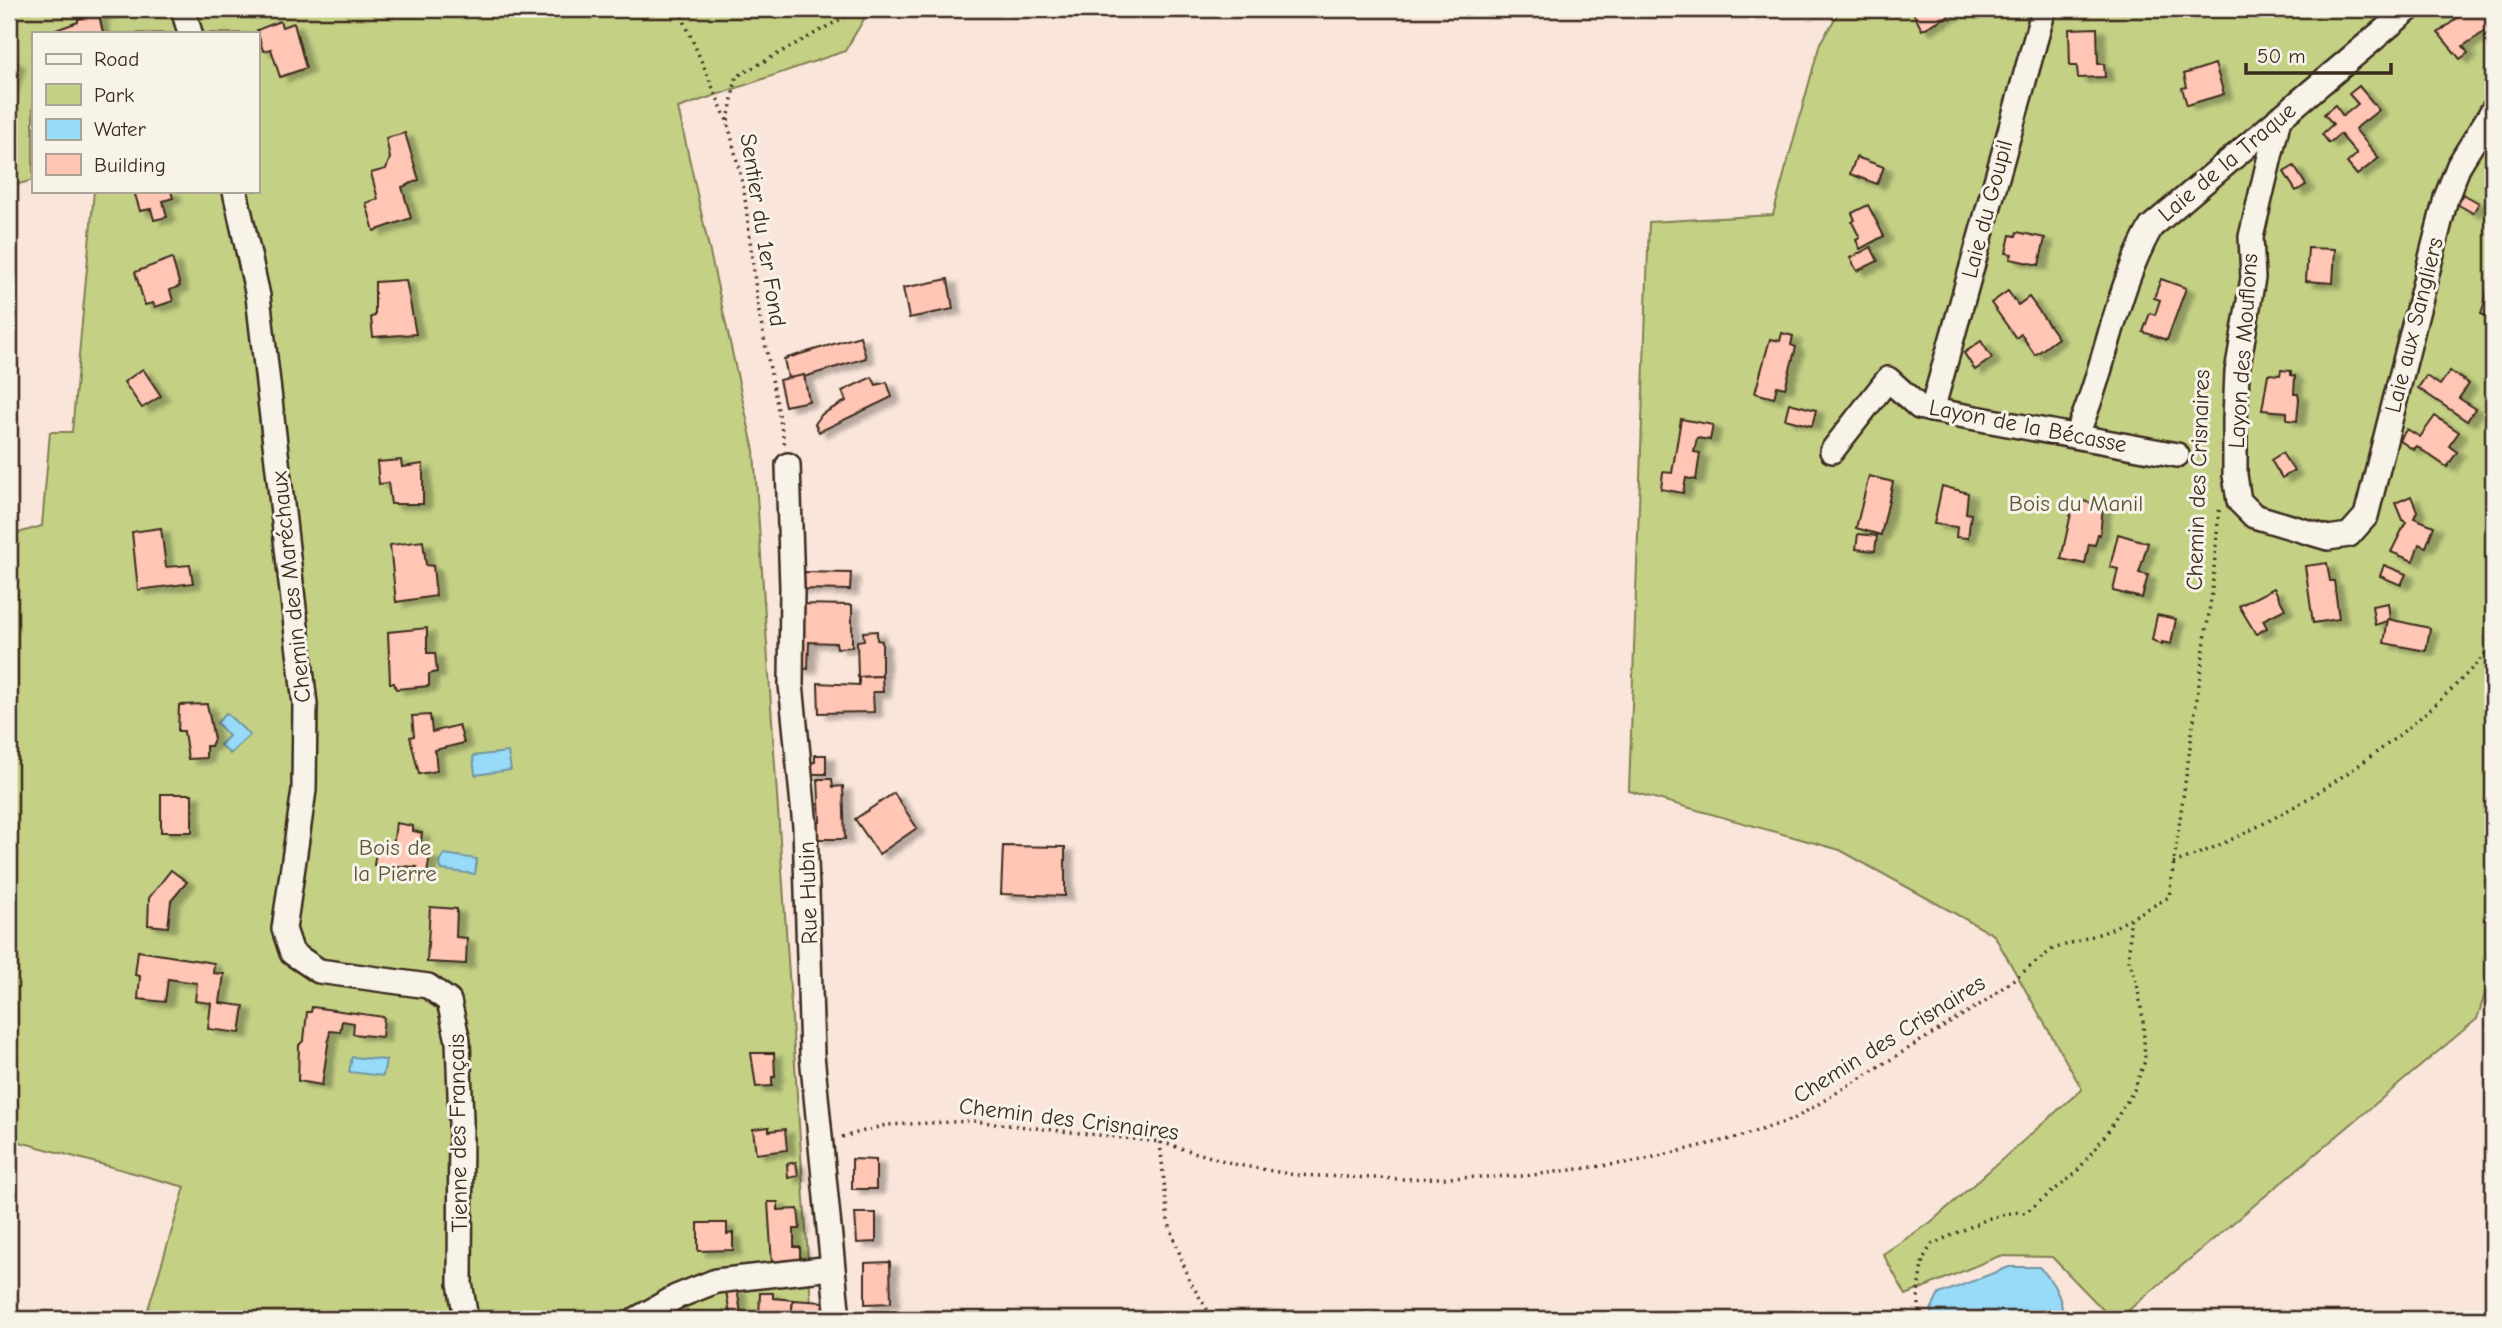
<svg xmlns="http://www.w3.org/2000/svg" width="2502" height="1328" font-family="'Comic Neue',sans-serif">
	<defs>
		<filter id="shadow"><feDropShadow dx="8" dy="4.5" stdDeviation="2" flood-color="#0004"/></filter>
	</defs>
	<rect width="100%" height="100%" fill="#f9e5d9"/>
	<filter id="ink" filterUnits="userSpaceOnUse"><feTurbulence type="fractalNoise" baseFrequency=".0143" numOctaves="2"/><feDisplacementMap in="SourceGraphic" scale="14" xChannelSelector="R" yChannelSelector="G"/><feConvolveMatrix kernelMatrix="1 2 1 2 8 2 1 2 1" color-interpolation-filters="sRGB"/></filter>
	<g filter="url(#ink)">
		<g fill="#c4d185" stroke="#807e52" stroke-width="2">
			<path d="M9,9H870L845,51L678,108L754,451L812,1319H145L185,1187L9,1139V566L18,533L42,526L50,432H72L94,191H257V33H33V180L9,187Z"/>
			<path d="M1841,9H2493V969L2477,1019L2118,1319H2112L2052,1257L1999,1256L1906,1295L1883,1254L1931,1222L2082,1089L1994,935L1840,850L1629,791L1649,222L1773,215L1820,43Z"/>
		</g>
		<g fill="#97dbf9" stroke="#7294a1" stroke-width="2">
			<path d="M226,713L250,735L230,754L220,745L229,736L217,723Z"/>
			<path d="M508,752L511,770L475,775L473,756Z"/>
			<path d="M444,854L477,859L475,874L442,870L439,862Z"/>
			<path d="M352,1057L386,1060L383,1076L349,1072Z"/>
			<path d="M2009,1267H2039C2052,1279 2065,1301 2062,1319H1932L1931,1310L1939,1294Z"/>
		</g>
		<g fill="#ffc5b5" stroke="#3b2a1e" stroke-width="2" filter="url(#shadow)">
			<path d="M94,9H110L111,11L99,15L103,33H54L53,31L78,22V19L95,14Z"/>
			<path d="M1911,9H1961L1922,30Z"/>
			<path d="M2464,9H2484L2493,26L2463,46L2468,53L2460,59L2438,33L2466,11Z"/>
			<path d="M280,21L282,27L294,23L306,68L280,77L271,49L263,51L257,30Z"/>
			<path d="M2097,28L2098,64H2104L2105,77L2078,78L2077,66H2070L2069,29Z"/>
			<path d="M9,60L17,63L9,90Z"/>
			<path d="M2215,64L2224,94L2187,105L2182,88L2187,87L2184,74Z"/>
			<path d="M2359,86L2379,110L2355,129L2379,158L2357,175L2347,163L2357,154L2340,134L2329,143L2322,134L2333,124L2324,114L2335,105L2343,116L2358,104L2349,94Z"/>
			<path d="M405,133L419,180L402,187L411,218L374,231L366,203L378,199L371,173L386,169L390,158L386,138Z"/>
			<path d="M1856,157L1884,167L1877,184L1850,174Z"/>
			<path d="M2294,166L2306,185L2296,191L2284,172Z"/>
			<path d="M134,191H171L173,198L163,201L167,217L154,220L151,209L140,211Z"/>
			<path d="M2463,194L2479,203L2473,213L2457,204Z"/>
			<path d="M1868,205L1884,236L1860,249L1856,240L1860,238L1852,222L1855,220L1852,213Z"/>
			<path d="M2017,232L2045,238L2039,265L2010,259L2012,254L2006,253L2010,235L2016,236Z"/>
			<path d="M1871,247L1878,261L1857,271L1850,258Z"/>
			<path d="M2308,248L2335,249L2333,283L2306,281Z"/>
			<path d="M172,258L180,286L170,290L173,301L155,307L153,303L145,305L135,272Z"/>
			<path d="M948,279L953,309L909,318L903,288Z"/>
			<path d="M2161,279L2186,288L2167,340L2143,332L2150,313L2155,315L2160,300L2154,298Z"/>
			<path d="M406,280L416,334L373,337L371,317L375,316V282Z"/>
			<path d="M2491,281L2493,282V318L2481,314Z"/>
			<path d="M2008,291L2018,305L2029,297L2058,338L2035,355L2021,334L2016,338L1991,303Z"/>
			<path d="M1782,333L1793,336L1791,345L1796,347L1785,388L1777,386L1774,398L1755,393L1770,339L1780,341Z"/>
			<path d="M860,336L866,358L804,377L788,378L784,359Z"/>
			<path d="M1981,341L1992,358L1975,370L1964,353Z"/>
			<path d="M143,369L161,396L142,408L124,382Z"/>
			<path d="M2281,370L2291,371V375L2295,376L2294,394H2298L2299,399L2297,421L2287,420V412L2262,410L2268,374L2280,375Z"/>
			<path d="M2450,371L2469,384L2459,398L2475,409L2467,421L2418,388L2426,376L2440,385Z"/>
			<path d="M804,375L809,401L785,406L779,380Z"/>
			<path d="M872,377L876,385L887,382L892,397L819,432L815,424L822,414L846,401L842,391Z"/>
			<path d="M1789,403L1816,410L1812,426L1785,419Z"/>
			<path d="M2435,416L2459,432L2449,446L2457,452L2447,467L2416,446L2414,450L2399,440L2407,429L2420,437Z"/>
			<path d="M1681,419L1713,425L1710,440L1697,438L1694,452L1700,453L1696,480L1686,478L1683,493L1661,489L1663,472L1672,473Z"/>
			<path d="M2282,453L2294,471L2282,478L2271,460Z"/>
			<path d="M401,460L402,467L423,464V504H391L388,483L379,484L377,462Z"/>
			<path d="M1869,476L1893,482L1881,535L1856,528Z"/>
			<path d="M1942,486L1968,493L1966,513L1971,514L1968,538L1956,537L1957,527L1934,524Z"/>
			<path d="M2411,496L2417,511L2414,518L2434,526L2426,547L2419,544L2413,561L2391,552L2406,522L2402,520L2395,503Z"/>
			<path d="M2083,501L2103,506L2100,535L2098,534L2095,545L2089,544L2085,564L2061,559L2072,509L2081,511Z"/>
			<path d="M161,528L166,567L190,565L193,583L138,590L132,532Z"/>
			<path d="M1858,534L1877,536L1875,551L1856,549Z"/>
			<path d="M2118,534L2148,543L2139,573L2148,575L2142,598L2113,591L2118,569L2110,567Z"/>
			<path d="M423,541L426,565L433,566L436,596L396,602L390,545Z"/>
			<path d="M2327,563L2330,581H2334L2339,619L2313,623L2305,566Z"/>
			<path d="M2384,565L2406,574L2401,585L2380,576Z"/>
			<path d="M801,572L851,573L850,590L798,589Z"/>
			<path d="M2274,588L2285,609L2263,620L2267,628L2256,634L2239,606Z"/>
			<path d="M2388,603L2390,620L2375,625L2372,606Z"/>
			<path d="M798,604L852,605V647L837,648L836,643L809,642L808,669L798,668Z"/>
			<path d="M2157,615L2176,619L2171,644L2162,642V645L2152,640Z"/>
			<path d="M2388,619L2430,628L2426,651L2384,643Z"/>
			<path d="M427,628V653H435L437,672L429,674V686L396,689L394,683H390L388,632Z"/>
			<path d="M877,631V640L882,641V676L858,677L857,641L864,640L863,632Z"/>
			<path d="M882,676L883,692H873L874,712L819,713L818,683L859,685V677Z"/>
			<path d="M207,704L214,739L211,746H206V758L188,759L184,731H178L179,705Z"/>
			<path d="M430,715L432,732L459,725L464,743L435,750L437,771L419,774L410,737L414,736L412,716Z"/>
			<path d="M815,755H826V774H809V762H815Z"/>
			<path d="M818,779H832L833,787L843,786L845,839H816L812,822H820Z"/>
			<path d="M894,793L917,828L879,854L855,819Z"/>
			<rect x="161" y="794" width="31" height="38"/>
			<path d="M396,823L413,826V831L422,833L419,853L430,855L427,873L415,871L417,867L374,865L377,845L393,847Z"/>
			<path d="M1003,846L1065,847V896L1001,894Z"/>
			<path d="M171,870L187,882L171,901L168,927L148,925L149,898Z"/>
			<path d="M430,907L457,909L456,937L467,938L466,964L427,962Z"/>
			<path d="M138,951L214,963L213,973L224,974L220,1003L244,1006L240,1033L208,1029L211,1003L195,1001L197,983L168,979L165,1002L138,999L140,976L135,975Z"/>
			<path d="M312,1007L384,1017L382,1037L353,1034L354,1023L342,1021L340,1032L330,1031L322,1085L298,1081L299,1045L304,1040L307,1012H311Z"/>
			<path d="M751,1053H774L775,1077H772V1086L756,1087Z"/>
			<path d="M769,1127V1131L785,1129L787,1150L756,1154L753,1129Z"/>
			<path d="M852,1159L876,1160V1189H852Z"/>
			<path d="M796,1162L798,1176L788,1178L787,1164Z"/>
			<path d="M768,1202H778V1210L798,1209L800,1229H794V1247H800V1261L772,1264Z"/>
			<path d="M855,1213H876V1242L857,1243Z"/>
			<path d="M698,1223H727V1234L733,1233V1250L698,1251Z"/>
			<path d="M890,1262L891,1303L865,1304V1263Z"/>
			<path d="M737,1288L741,1314H730L726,1291Z"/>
			<path d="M760,1293H773V1298L793,1300L791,1319H759Z"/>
			<path d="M793,1300L823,1302L821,1319H791Z"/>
			<path d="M726,1313L727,1319H703V1315Z"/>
		</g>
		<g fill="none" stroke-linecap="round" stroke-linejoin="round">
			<g stroke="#3b2a1e" stroke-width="28">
				<g id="street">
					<path d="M183,9L190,33"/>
					<path d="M2279,118L2251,237L2253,278L2237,372L2235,419V475L2239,501L2254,516L2328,538L2349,535L2366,516L2446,198L2459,165L2493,110"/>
					<path d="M235,191L258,296L305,704L304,790L284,929L292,953L319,971L428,986L449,1001L458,1041L461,1120L460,1283L466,1319"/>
					<path d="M1932,410L2044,9"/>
					<path d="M2076,436C2106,368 2115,291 2151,227L2409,9"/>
					<path d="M1832,451L1888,379L1919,407L1932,410L2177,455"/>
					<path d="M788,465L792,588L791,684L805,826L812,1055L838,1319"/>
					<path d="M637,1319L676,1297L716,1281L832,1268"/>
				</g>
			</g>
			<g stroke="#3b2a1e" stroke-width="3.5" stroke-dasharray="2 5" stroke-linecap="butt">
				<path d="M679,9L728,123L744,190L758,307L785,446"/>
				<path d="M728,121L736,77L859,9"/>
				<path d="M2173,863C2281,827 2422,733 2493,644"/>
				<path d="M842,1137L886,1125L973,1121L1160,1142L1238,1165L1295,1175L1399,1179L1525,1176L1633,1162L1739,1137L1794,1119L1984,1002L2053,949L2108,931L2169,897L2212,591L2219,510"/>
				<path d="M1160,1142L1168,1221L1189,1280L1213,1319"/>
				<path d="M1920,1319L1918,1290L1923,1259L1932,1244L1990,1218L2014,1212L2025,1213L2075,1174L2107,1133L2134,1090L2145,1061L2143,1019L2137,984L2129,960L2130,920"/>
			</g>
			<use href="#street" stroke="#f7f3e8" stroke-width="23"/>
		</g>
	</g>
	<g text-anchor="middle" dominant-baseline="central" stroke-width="6" stroke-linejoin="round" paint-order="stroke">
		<g font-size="23" fill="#3b2a1e" stroke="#f7f3e8">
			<text transform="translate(2227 162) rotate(-40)">Laie de la Traque</text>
			<text transform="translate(1987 209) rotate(-75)">Laie du Goupil</text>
			<text transform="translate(763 230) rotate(81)">Sentier du 1er Fond</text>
			<text transform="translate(2414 325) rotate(-76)">Laie aux Sangliers</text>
			<text transform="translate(2243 351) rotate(-86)">Layon des Mouflons</text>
			<text transform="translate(2028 426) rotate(11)">Layon de la Bécasse</text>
			<text transform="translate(2198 480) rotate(-88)">Chemin des Crisnaires</text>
			<text transform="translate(291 587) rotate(-96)">Chemin des Maréchaux</text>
			<text transform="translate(808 893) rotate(-92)">Rue Hubin</text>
			<text transform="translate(1889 1039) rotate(-32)">Chemin des Crisnaires</text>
			<text transform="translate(1069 1119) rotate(7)">Chemin des Crisnaires</text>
			<text transform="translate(458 1133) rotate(-91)">Tienne des Français</text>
		</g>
		<g font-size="23" fill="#5d5438" stroke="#f7f3e8">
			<text x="2076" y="503">Bois du Manil</text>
			<text x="395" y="847">Bois de<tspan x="395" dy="26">la Pierre</tspan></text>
		</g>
	</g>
	<rect width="2502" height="1328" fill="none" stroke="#f7f3e8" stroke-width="35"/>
	<rect x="18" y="18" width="2467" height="1293" fill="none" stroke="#3b2a1e" stroke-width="2.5" filter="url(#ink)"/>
	<rect x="32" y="32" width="228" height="161" fill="#f7f3e8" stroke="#aca397" stroke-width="2"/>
	<rect x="46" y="54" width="35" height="10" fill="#f7f3e8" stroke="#aca397" stroke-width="2"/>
	<text x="94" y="66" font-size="21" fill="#3b2a1e">Road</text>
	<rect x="46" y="84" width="35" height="21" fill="#c4d185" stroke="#aca397" stroke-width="2"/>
	<text x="94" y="102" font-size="21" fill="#3b2a1e">Park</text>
	<rect x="46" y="119" width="35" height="21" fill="#97dbf9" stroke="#aca397" stroke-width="2"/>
	<text x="94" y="136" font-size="21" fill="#3b2a1e">Water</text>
	<rect x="46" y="154" width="35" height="21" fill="#ffc5b5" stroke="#aca397" stroke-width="2"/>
	<text x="94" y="172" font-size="21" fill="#3b2a1e">Building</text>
	<path d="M2246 63v10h145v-10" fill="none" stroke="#3b2a1e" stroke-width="3.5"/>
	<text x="2257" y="63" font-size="21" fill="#3b2a1e" stroke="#f7f3e8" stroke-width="5" paint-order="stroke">50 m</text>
</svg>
